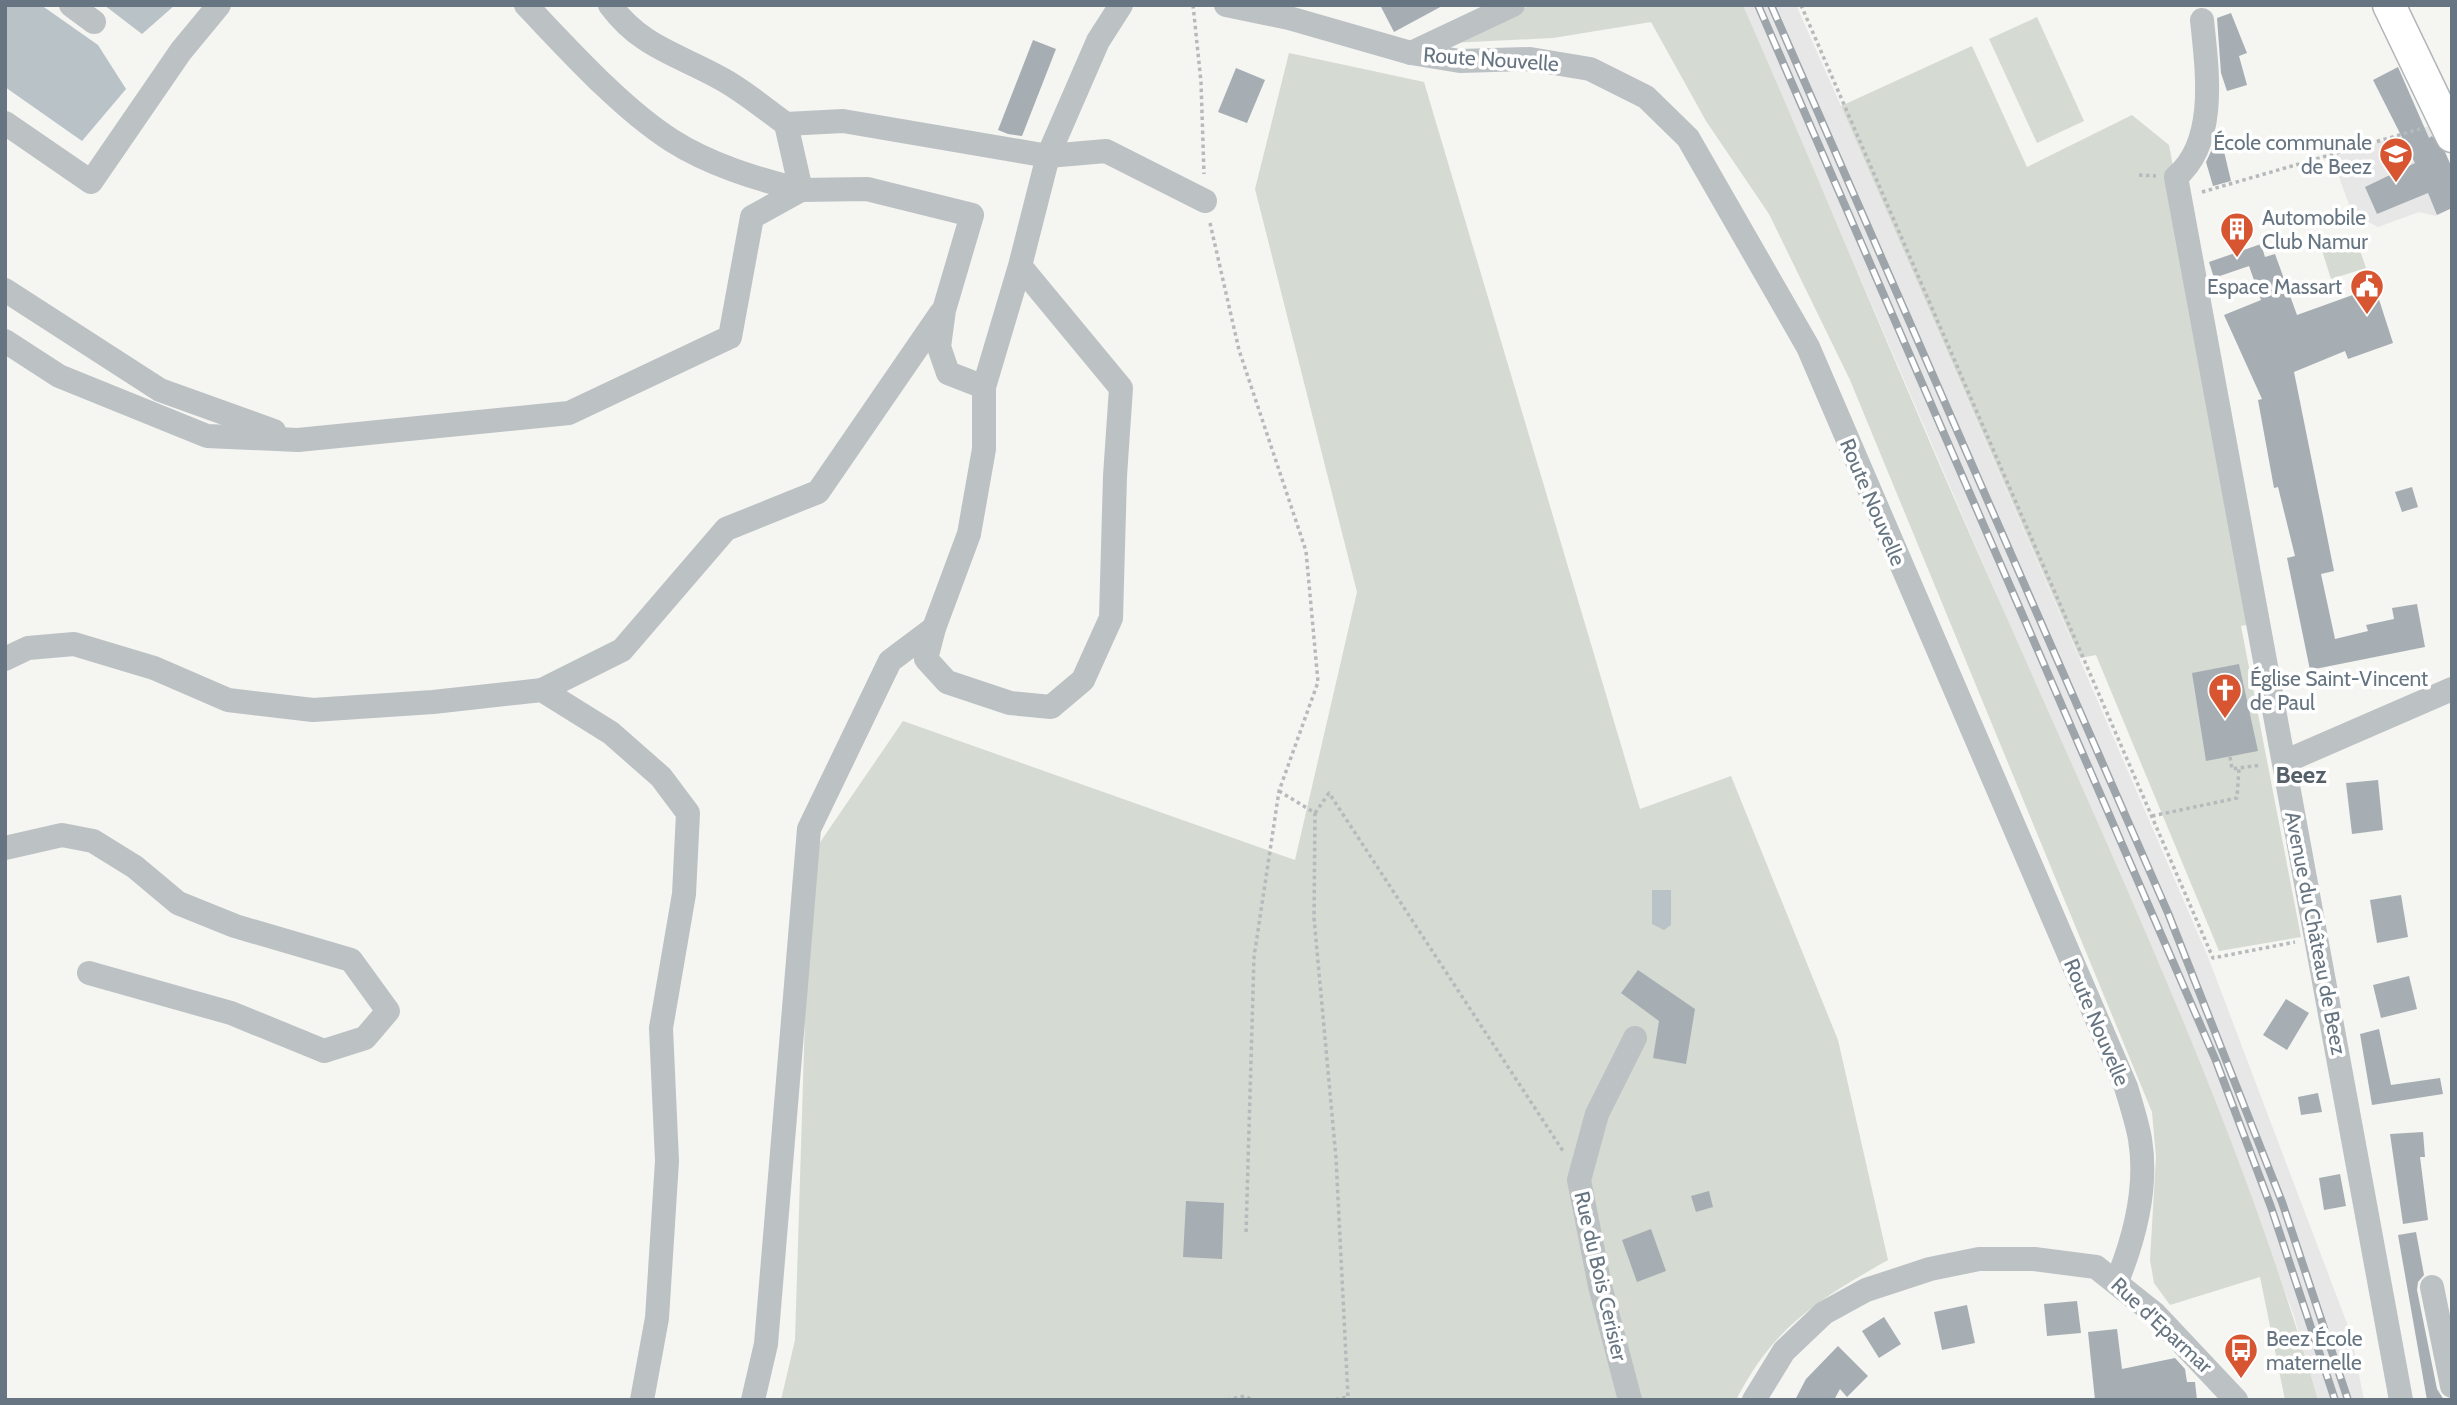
<svg xmlns="http://www.w3.org/2000/svg" width="2457" height="1405" font-family="Cabin,sans-serif">
	<rect width="100%" height="100%" fill="#f5f5f2"/>
	<g fill="#e6e7e6">
		<path d="M1743,5H1796L1841,106L2208,957L2351,1334L2364,1400H2318L2293,1313L2228,1136L2135,908L2007,619Z"/>
		<path d="M2432,125L2452,168L2436,216L2419,212L2378,227L2352,213L2332,157Z"/>
	</g>
	<g fill="#d5dad2">
		<path d="M1531,5H1743C1833,211 1918,420 2010,625C2122,879 2242,1133 2318,1400H2285L2260,1277L2170,1305L2154,1283L2150,1260L2156,1157L2152,1112L1850,380L1769,214L1706,121L1651,22L1553,38L1450,43Z"/>
		<path d="M2037,17L2084,121L2037,143L1989,39Z"/>
		<path d="M1972,46L2027,167L2132,115L2169,145L2258,623L2241,626L2301,937L2219,951L2096,655L2080,658L1841,106Z"/>
		<path d="M1289,53L1424,82L1640,809L1731,776L1838,1040L1888,1260C1819,1299 1773,1327 1736,1400H781L795,1340L810,857L903,721L1295,860L1357,592L1255,189Z"/>
		<path d="M2355,236L2366,268L2331,279L2321,247Z"/>
	</g>
	<g fill="#b8c2c7">
		<path d="M5,5H41L98,45L126,89L82,141L5,87Z"/>
		<path d="M104,5H175L142,34Z"/>
		<path d="M1652,890H1671V925L1664,930L1652,924Z"/>
	</g>
	<g fill="#a6aeb3">
		<path d="M1380,5H1444L1394,32Z"/>
		<path d="M2231,13L2247,53L2239,56L2247,85L2227,91L2221,73L2217,18Z"/>
		<path d="M1033,40L1056,49L1022,136L1008,134L998,130Z"/>
		<path d="M2398,67L2429,138L2432,136L2445,152L2452,168V208L2437,215L2428,193L2377,214L2365,187L2415,163L2373,80Z"/>
		<path d="M1236,68L1265,80L1247,123L1218,112Z"/>
		<path d="M2222,143L2231,181L2213,186L2206,162L2214,145Z"/>
		<path d="M2261,244L2265,257L2275,254L2297,315L2375,287L2393,343L2348,359L2345,351L2294,372L2334,571L2321,574L2335,639L2368,631L2366,625L2394,619L2392,608L2417,604L2425,647L2310,670L2287,558L2295,556L2278,487L2274,488L2258,400L2262,399L2224,315L2261,300L2249,266L2214,278L2209,262Z"/>
		<path d="M2412,487L2418,507L2402,512L2395,492Z"/>
		<path d="M2239,664L2258,751L2206,761L2192,673Z"/>
		<path d="M2378,780L2383,830L2352,834L2346,783Z"/>
		<path d="M2401,895L2408,937L2377,943L2370,900Z"/>
		<path d="M1638,970L1695,1009L1686,1064L1653,1058L1659,1021L1621,993Z"/>
		<path d="M2409,976L2417,1009L2381,1018L2373,985Z"/>
		<path d="M2286,999L2309,1013L2287,1050L2263,1035Z"/>
		<path d="M2379,1029L2391,1085L2440,1078L2443,1094L2372,1105L2360,1034Z"/>
		<path d="M2318,1093L2322,1112L2301,1115L2298,1097Z"/>
		<path d="M2423,1132L2425,1157H2420L2428,1220L2403,1224L2390,1134Z"/>
		<path d="M2340,1174L2346,1206L2324,1210L2319,1178Z"/>
		<path d="M1709,1191L1713,1207L1696,1212L1691,1196Z"/>
		<path d="M1186,1201L1224,1203L1222,1259L1183,1257Z"/>
		<path d="M1651,1229L1666,1271L1637,1282L1622,1240Z"/>
		<path d="M2416,1232L2424,1275L2418,1282L2417,1290L2437,1389L2444,1400H2427L2398,1235Z"/>
		<path d="M2077,1301L2081,1333L2047,1336L2044,1304Z"/>
		<path d="M1967,1305L1975,1343L1942,1350L1934,1312Z"/>
		<path d="M1884,1317L1901,1344L1879,1358L1862,1331Z"/>
		<path d="M2117,1329L2122,1369L2175,1358L2185,1369L2187,1382H2195L2197,1400H2095L2088,1332Z"/>
		<path d="M1838,1346L1868,1376L1847,1397L1840,1389L1834,1400H1795L1806,1379Z"/>
	</g>
	<g fill="none" stroke-linecap="round" stroke-linejoin="round">
		<g stroke="#b0b5b8" stroke-width="35">
			<path id="major" d="M2389,5L2452,136"/>
		</g>
		<g stroke="#b7babc" stroke-width="3.5" stroke-dasharray="3.5 3.5" stroke-linecap="butt">
			<path d="M1193,5L1201,82L1204,174"/>
			<path d="M1801,5L2213,958L2295,942"/>
			<path d="M2139,175L2156,176"/>
			<path d="M2202,192L2420,129"/>
			<path d="M1210,223L1239,350L1306,551L1318,682L1279,791L1254,957L1246,1233"/>
			<path d="M2230,757L2232,769L2261,765"/>
			<path d="M1279,791L1315,813L1314,918L1336,1158L1348,1397L1334,1400"/>
			<path d="M1315,813L1329,793L1563,1151"/>
			<path d="M2152,816L2237,798L2239,768"/>
			<path d="M1227,1400L1245,1396L1252,1400"/>
		</g>
		<g stroke="#bcc1c4" stroke-width="24">
			<path d="M71,5L94,22"/>
			<path d="M526,5C569,50 620,107 671,140C710,165 757,179 801,190L786,124C765,109 743,90 720,78C677,54 641,47 610,5"/>
			<path d="M1226,5L1289,18L1411,53L1460,61L1530,59L1590,69L1646,97L1688,138L1808,347L2126,1087C2131,1104 2137,1122 2140,1139C2148,1188 2135,1237 2117,1281"/>
			<path d="M2202,20C2207,69 2218,142 2176,177L2401,1400"/>
			<path d="M1411,53L1513,5"/>
			<path d="M5,123L91,182L181,51L219,5"/>
			<path d="M786,124L843,121L1048,156L1106,151L1205,201"/>
			<path d="M1020,266L1121,388L1115,476L1111,618L1083,680L1051,707L1010,703L947,682L926,659L934,628L969,534L984,449V387L1020,266L1048,156L1098,41L1121,5"/>
			<path d="M5,290L160,390L274,431"/>
			<path d="M5,341L59,376L207,436L298,440L569,413L730,337L752,217L801,190L867,189L972,215L944,310L939,347L948,373L984,387"/>
			<path d="M5,659L28,648L74,644L154,668L228,700L313,710L433,702L542,690L611,733L661,777L688,813L684,894L661,1028L667,1161L657,1318L642,1400"/>
			<path d="M542,690L622,650L726,529L818,492L941,313"/>
			<path d="M2284,762L2452,689"/>
			<path d="M5,848L62,835L93,841L135,867L178,903L235,926L351,960L388,1011L365,1038L324,1051L231,1013L89,973"/>
			<path d="M2432,1287L2452,1386"/>
			<path d="M753,1400L766,1344L809,829L890,661L934,628"/>
			<path d="M1630,1400L1600,1286L1579,1180L1597,1114L1635,1038"/>
			<path d="M1754,1400L1784,1351L1824,1313L1866,1290L1930,1269L1979,1259H2034L2096,1267L2155,1314L2236,1400"/>
		</g>
		<use href="#major" stroke="#fff" stroke-width="32"/>
		<g stroke="#9ea5aa" stroke-width="8">
			<g id="rail">
				<path d="M1758,5L2216,1061L2271,1207L2335,1400"/>
				<path d="M1771,5L2168,913L2282,1202L2348,1400"/>
			</g>
		</g>
		<use href="#rail" stroke="#fff" stroke-width="5" stroke-dasharray="16" stroke-linecap="butt"/>
	</g>
	<defs>
		<g id="school-pin" transform="scale(1.75)"><path d="M0 17L-7.5 6A9.5 9.5 0 1 1 7.5 6Z" fill="#d75631" stroke="#fff"/><path d="M0-5L7-2L0 1L-7-2ZM-4 1L0 2.5L4 1V4Q0 6-4 4Z" fill="#fff"/></g>
		<g id="building-pin" transform="scale(1.75)"><path d="M0 17L-7.5 6A9.5 9.5 0 1 1 7.5 6Z" fill="#d75631" stroke="#fff"/><path d="M-4-6H4V6H1V3H-1V6H-4ZM-2.5-4.3h1.7v1.8h-1.7ZM.8-4.3h1.7v1.8H.8ZM-2.5-1h1.7V.8h-1.7ZM.8-1h1.7V.8H.8Z" fill="#fff"/></g>
		<g id="civic-pin" transform="scale(1.75)"><path d="M0 17L-7.5 6A9.5 9.5 0 1 1 7.5 6Z" fill="#d75631" stroke="#fff"/><path d="M-.6-6.5H3V-4.5H.6V-3L4-1V1h2V6H-6V1h2V-1L-.6-3ZM-1.2 2.5V6h2.4V2.5Z" fill="#fff"/></g>
		<g id="church-pin" transform="scale(1.75)"><path d="M0 17L-7.5 6A9.5 9.5 0 1 1 7.5 6Z" fill="#d75631" stroke="#fff"/><path d="M-1.2-6h2.4v3.5h3.3v2.4h-3.3V6h-2.4V-.1h-3.3v-2.4h3.3Z" fill="#fff"/></g>
		<g id="bus-pin" transform="scale(1.75)"><path d="M0 17L-7.5 6A9.5 9.5 0 1 1 7.5 6Z" fill="#d75631" stroke="#fff"/><path d="M-5-6H5V4H4V6H2V4H-2V6H-4V4H-5ZM-3.5-4V0h7V-4ZM-3.5 1.2v1.5H-2V1.2ZM2 1.2v1.5H3.5V1.2Z" fill="#fff"/></g>
	</defs>
	<g fill-rule="evenodd">
		<use href="#school-pin" x="2396" y="154"/>
		<use href="#building-pin" x="2237" y="229"/>
		<use href="#civic-pin" x="2367" y="286"/>
		<use href="#church-pin" x="2225" y="690"/>
		<use href="#bus-pin" x="2241" y="1350"/>
	</g>
	<g text-anchor="middle" dominant-baseline="central" stroke-width="7" stroke-linejoin="round" paint-order="stroke">
		<g font-size="21" fill="#667581" stroke="#fff">
			<text transform="translate(1491 59) rotate(4)">Route Nouvelle</text>
			<text transform="translate(1873 502) rotate(67)">Route Nouvelle</text>
			<text transform="translate(2316 933) rotate(79)">Avenue du Château de Beez</text>
			<text transform="translate(2097 1022) rotate(67)">Route Nouvelle</text>
			<text transform="translate(1601 1276) rotate(77)">Rue du Bois Cerisier</text>
			<text transform="translate(2162 1325) rotate(43)">Rue d'Eparmar</text>
		</g>
		<g font-size="21" fill="#667581" stroke="#fff" text-anchor="start">
			<text x="2372" y="142" text-anchor="end">École communale<tspan x="2372" dy="24">de Beez</tspan></text>
			<text x="2262" y="217">Automobile<tspan x="2262" dy="24">Club Namur</tspan></text>
			<text x="2342" y="286" text-anchor="end">Espace Massart</text>
			<text x="2250" y="678">Église Saint-Vincent<tspan x="2250" dy="24">de Paul</tspan></text>
			<text x="2266" y="1338">Beez École<tspan x="2266" dy="24">maternelle</tspan></text>
		</g>
		<g font-size="24" font-weight="bold" fill="#545f67" stroke="#fff">
			<text x="2301" y="774">Beez</text>
		</g>
	</g>
	<rect width="2457" height="1405" fill="none" stroke="#667581" stroke-width="14"/>
</svg>
